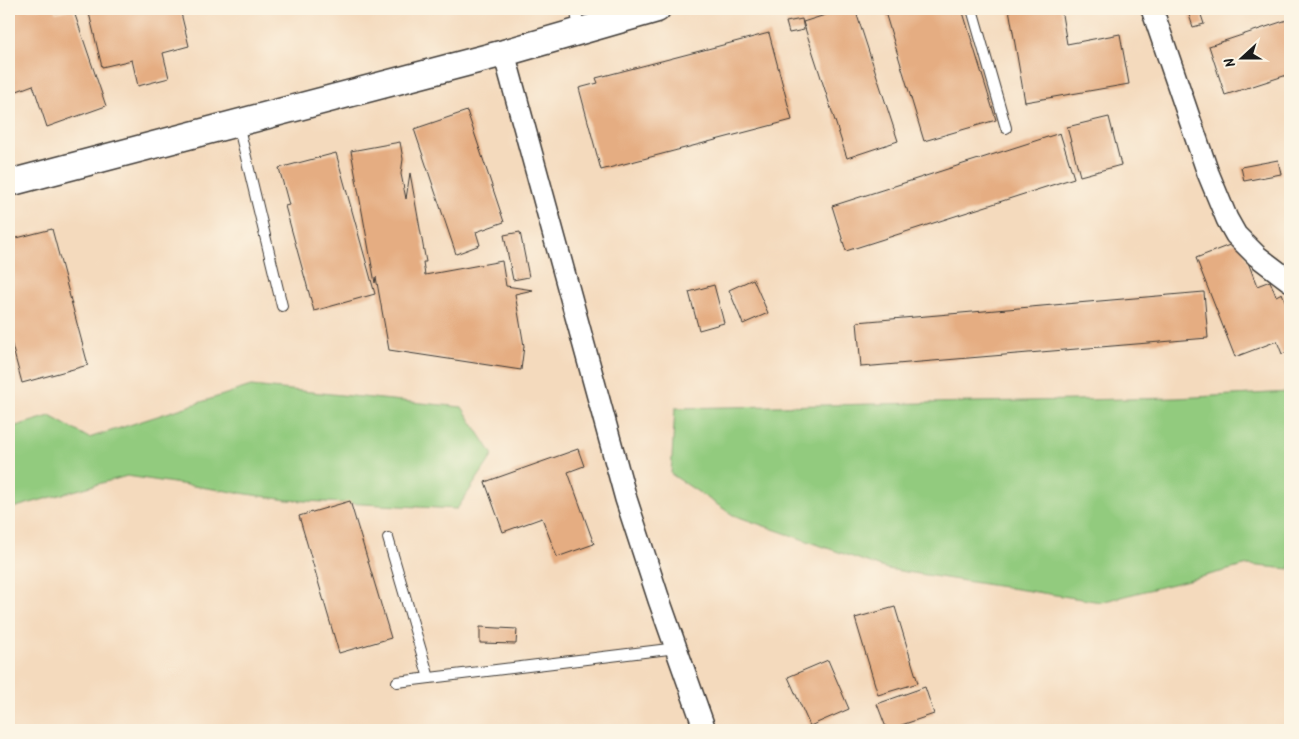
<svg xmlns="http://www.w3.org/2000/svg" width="1299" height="739" font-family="Kalam,sans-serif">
	<rect width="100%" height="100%" fill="#fcf5e5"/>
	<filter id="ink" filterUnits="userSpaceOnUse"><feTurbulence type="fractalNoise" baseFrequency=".02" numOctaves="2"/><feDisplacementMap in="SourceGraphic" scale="10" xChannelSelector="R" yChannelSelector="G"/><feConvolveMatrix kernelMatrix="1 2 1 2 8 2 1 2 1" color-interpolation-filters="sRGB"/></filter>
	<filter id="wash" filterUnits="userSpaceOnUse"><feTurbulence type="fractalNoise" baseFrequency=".0096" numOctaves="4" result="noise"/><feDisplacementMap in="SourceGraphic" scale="20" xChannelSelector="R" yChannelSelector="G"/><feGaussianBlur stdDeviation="1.12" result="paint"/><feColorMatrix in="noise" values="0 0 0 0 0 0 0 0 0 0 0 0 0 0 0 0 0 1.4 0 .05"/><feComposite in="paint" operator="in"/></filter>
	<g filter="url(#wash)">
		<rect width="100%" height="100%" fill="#f4dabd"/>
		<g fill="#92cb7e" stroke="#57744d">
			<path d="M251,386L462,407L493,455L457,509L287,500L127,476L9,509V428L50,416L89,438Z"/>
			<path d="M1290,392V569L1248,565L1101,602L887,569L733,515L671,474L675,408L1176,398Z"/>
		</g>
		<g id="blocks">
			<g fill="#e5ad82">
				<path d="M9,9H54L56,13L73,9L106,106L47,127L33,85L9,94Z"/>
				<path d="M88,9H180L189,46L163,53L169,78L138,86L132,60L102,67Z"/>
				<path d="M844,9H855L898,141L847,158L803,22Z"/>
				<path d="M884,9H962L996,120L924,141Z"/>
				<path d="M1009,9H1061L1067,44L1120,34L1129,84L1025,102Z"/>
				<path d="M1187,9H1199L1204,24L1193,27Z"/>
				<path d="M802,19L804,30L789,33L786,22Z"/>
				<path d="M1290,19V74L1225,95L1209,46Z"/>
				<path d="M769,33L792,120L601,170L579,88L598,83L596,78Z"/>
				<path d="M467,111L504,222L476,232L480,245L456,254L414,129Z"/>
				<path d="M1109,117L1121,165L1080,176L1067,127Z"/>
				<path d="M1060,133L1074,178L846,251L832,206Z"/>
				<path d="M400,142L403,159L401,174L406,199L410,173L426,262H423L425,275L502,261L506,286L533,290L515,294L524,346L521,370L389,350L376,277L375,283L351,151Z"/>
				<path d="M336,153L375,294L314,311L285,206L289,205L279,168Z"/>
				<path d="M1278,160L1281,174L1244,181L1241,167Z"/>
				<path d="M52,229L88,365L22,383L9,334V240Z"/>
				<path d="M520,232L529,277L513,280L504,235Z"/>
				<path d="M1240,241L1257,286L1270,281L1276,296L1282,293L1288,308L1290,307V351L1282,354L1277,341L1235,357L1196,258Z"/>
				<path d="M753,279L768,313L743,324L729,290Z"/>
				<path d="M714,285L724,323L699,330L689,292Z"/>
				<path d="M1204,292L1208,338L861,367L857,322Z"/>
				<path d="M578,449L584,466L568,472L594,544L557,557L542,518L503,532L485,482Z"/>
				<path d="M350,501L391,638L339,653L299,516Z"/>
				<path d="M895,607L918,683L878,695L855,618Z"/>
				<path d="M480,627L517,629L516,644L480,643Z"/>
				<path d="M828,660L849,709L810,726L788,677Z"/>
				<path d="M925,687L934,714L887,730L877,704Z"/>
			</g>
		</g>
	</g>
	<g filter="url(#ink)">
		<use href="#blocks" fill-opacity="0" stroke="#3c3834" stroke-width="1"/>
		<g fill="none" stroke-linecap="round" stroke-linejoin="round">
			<g stroke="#3c3834" stroke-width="12">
				<g id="service">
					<path d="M575,9L580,30"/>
					<path d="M972,9L1006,128"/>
					<path d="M238,124L282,306"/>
					<path d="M388,538L429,678"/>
					<path d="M397,682L677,648"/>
				</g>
			</g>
			<g stroke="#3c3834" stroke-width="24">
				<g id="minor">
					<path d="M1152,9L1208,173L1227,219L1236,235L1257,256L1290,281"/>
					<path d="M504,53L626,499L659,600L705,730"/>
				</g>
			</g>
			<g stroke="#3c3834" stroke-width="29">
				<path id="tertiary" d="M9,183L504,53L657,9"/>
			</g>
			<use href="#service" stroke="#fff" stroke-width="10"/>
			<use href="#minor" stroke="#fff" stroke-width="21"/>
			<use href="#tertiary" stroke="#fff" stroke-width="26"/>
		</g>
	</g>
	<rect width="1299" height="739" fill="none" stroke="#fcf5e5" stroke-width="30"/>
	<g transform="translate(1242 58) rotate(249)" stroke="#fcf5e5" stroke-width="4" paint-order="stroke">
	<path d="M0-4L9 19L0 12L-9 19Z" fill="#1c1c1c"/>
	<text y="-8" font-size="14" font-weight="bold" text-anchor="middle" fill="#1c1c1c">N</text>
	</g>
</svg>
